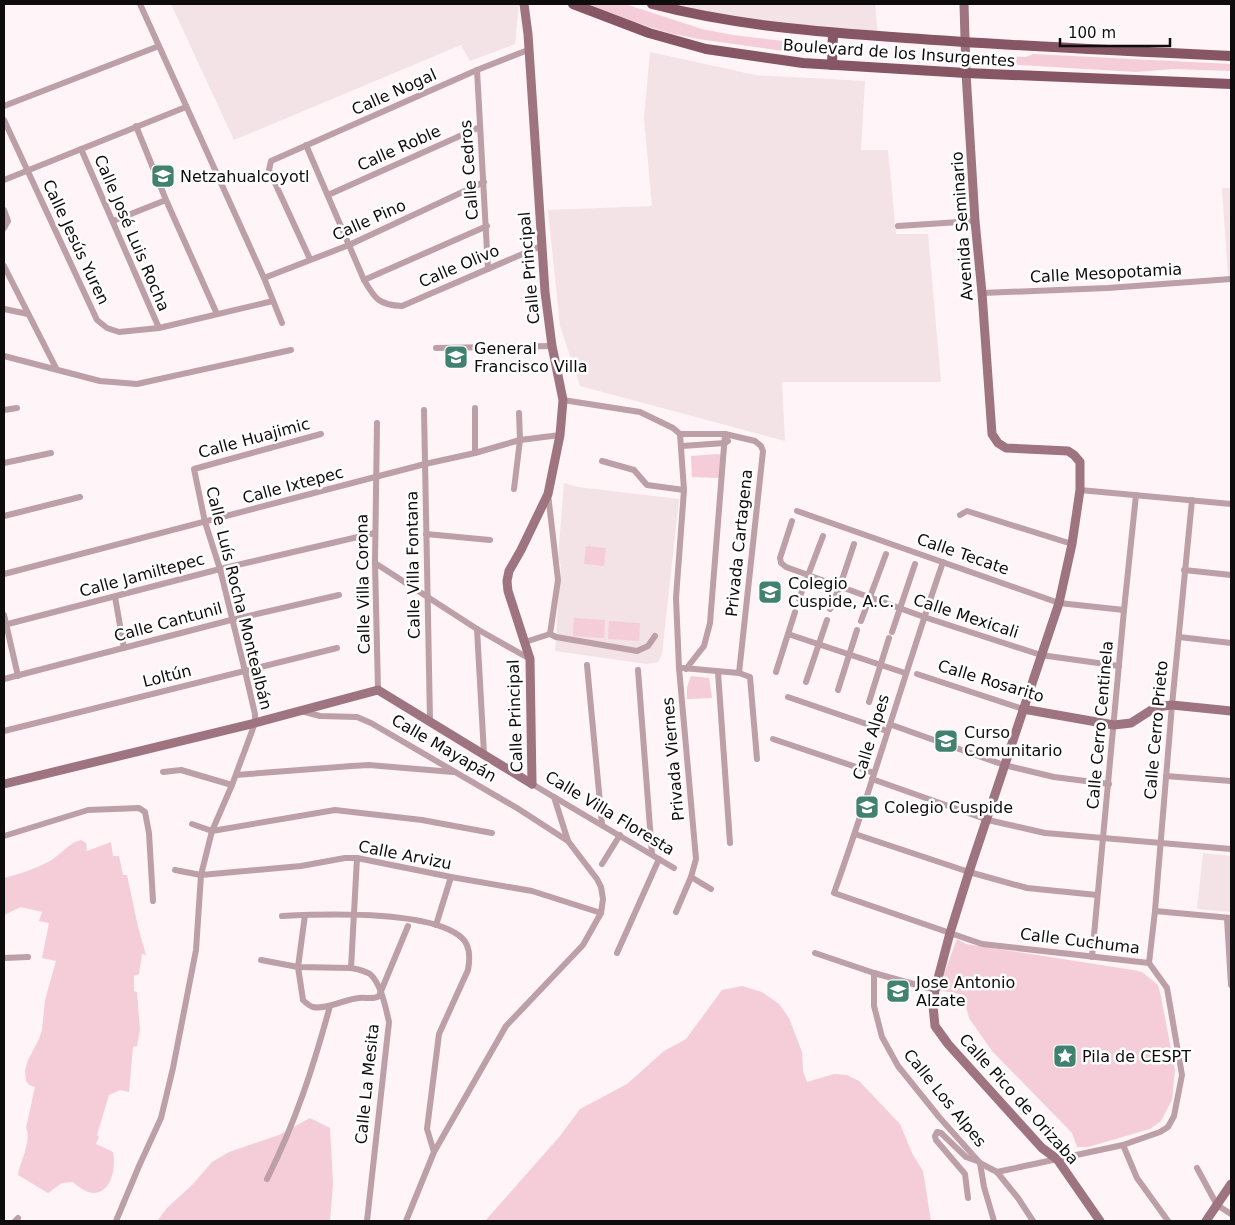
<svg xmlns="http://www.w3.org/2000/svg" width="1235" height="1225" font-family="'DejaVu Sans',sans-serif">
	<rect width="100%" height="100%" fill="#fff4f7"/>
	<g fill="#f3e2e6">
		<path d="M171,4H519L515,44L470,61L461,45L234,140Z"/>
		<path d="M651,4H875L878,38Z"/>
		<path d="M650,52L755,75L865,81L861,150H888L896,234H928L941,382H782L785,441L580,386L560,326L548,210L652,206L644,118Z"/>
		<path d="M1222,188H1231V276H1228Z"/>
		<path d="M564,483L578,487L679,499L662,654L658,662L647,664L555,651L561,565L558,558Z"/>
		<path d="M1203,853L1231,856V912L1197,909Z"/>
	</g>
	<g fill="#f5cdd8">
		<path d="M586,4H625L702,29L733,35L807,44L810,47V51L805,54L698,39L669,33L631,21Z"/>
		<path d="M1033,54L1231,64V71L1173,69L1136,72L985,63L983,60L985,56L1026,57Z"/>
		<path d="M718,454L721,455L719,478L692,477L691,456Z"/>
		<path d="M586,546L606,548L604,566L584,564Z"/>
		<path d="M574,618L605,620L604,638L573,636Z"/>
		<path d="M609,621L640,623L639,641L608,639Z"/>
		<path d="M691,676L709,678L712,698L687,699V687Z"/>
		<path d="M81,840L86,843L87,851L111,842L113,856H119L123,875H127L138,927L146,955L142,954L139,974L134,976V991L137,992L140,1030L137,1046L133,1047L129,1092L120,1090L109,1095L97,1135L99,1137L96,1144L113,1152C118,1181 101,1209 73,1182L62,1183L48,1193L18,1175C20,1161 32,1141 26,1128L35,1087L29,1085L26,1081L25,1071L28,1060L39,1039L42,1030L45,1000L56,961L42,958L49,923L39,921L42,912L21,907L4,915V878C20,874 34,869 48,862C60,856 68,843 81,840Z"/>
		<path d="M957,939L966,944L1133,970L1142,972L1158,985L1161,997L1175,1070L1172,1100L1161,1121L1150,1129L1088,1147H1077L1072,1133L992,1051L969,1018L963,995L938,990Z"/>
		<path d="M742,986L762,992L779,1004L789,1018L802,1052L803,1071L807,1082L834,1074L847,1075L859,1081L900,1124L913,1155L923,1171L931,1221H485L560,1136L580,1109L627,1084L664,1051L686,1039L722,990Z"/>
		<path d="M310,1118L330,1128L333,1183L330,1221H157L167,1208L193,1184L212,1162L229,1152L279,1135Z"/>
	</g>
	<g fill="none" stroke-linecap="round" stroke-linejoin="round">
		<g stroke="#bc9fa7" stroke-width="6">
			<path d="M140,4L264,278L282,323"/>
			<path d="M477,70L488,269"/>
			<path d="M4,106L159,46"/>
			<path d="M4,120L97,320L107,328L119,332L159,328L273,301"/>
			<path d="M136,126L166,200L217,314"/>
			<path d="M306,145L364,280C375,299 379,305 402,306L541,246"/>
			<path d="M81,149L159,328"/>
			<path d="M4,180L186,107"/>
			<path d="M328,195L480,127"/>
			<path d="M4,210L8,221L4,228"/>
			<path d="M113,221L166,200"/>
			<path d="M898,226L975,221"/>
			<path d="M310,259L269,170L271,161L477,70L528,50"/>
			<path d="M4,266L56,368"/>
			<path d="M264,278L349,245L484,182"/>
			<path d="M364,280L487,226"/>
			<path d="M982,293L1108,288L1231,279"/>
			<path d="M4,309L28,314"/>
			<path d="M436,348L552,346"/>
			<path d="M4,356L100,381L137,384L291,350"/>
			<path d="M563,400L640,412L673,428L680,434H725L755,441L761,446L763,451L739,673"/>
			<path d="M475,408V453"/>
			<path d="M4,410L17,408"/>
			<path d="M424,410L430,720"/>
			<path d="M377,423L375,563L378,690"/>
			<path d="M682,446L725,443L728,441"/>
			<path d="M602,461L634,470L647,485L684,490"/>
			<path d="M4,463L51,453"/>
			<path d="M514,489L520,440L519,413"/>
			<path d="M1080,490L1231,504"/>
			<path d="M548,494L558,580L550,634"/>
			<path d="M797,511L1059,603L1124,610"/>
			<path d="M960,515L967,511L1072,544"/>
			<path d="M4,516L80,497"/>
			<path d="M792,521L780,558L781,563L786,567L924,617L1041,655L1119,666"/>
			<path d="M426,534L490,540"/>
			<path d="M943,562C905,672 873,784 834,893L982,944L1149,963L1167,988L1182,1075L1174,1116L1168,1127L1160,1132L1123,1145L997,1172"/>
			<path d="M375,563L477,629L530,659"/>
			<path d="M1184,570L1231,575"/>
			<path d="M4,574L425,464L475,453L520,440L560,435"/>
			<path d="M115,597L124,648"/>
			<path d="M799,599L823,536"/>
			<path d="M830,609L840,586L854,544"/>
			<path d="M4,615L18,676"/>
			<path d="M861,621L886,554"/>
			<path d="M4,625L220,569L375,533"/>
			<path d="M477,629L484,754"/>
			<path d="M892,632L915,564"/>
			<path d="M788,634L905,673"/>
			<path d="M1179,637L1231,643"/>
			<path d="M525,642L550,634L556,637L637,651L648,646L655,636"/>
			<path d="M587,665L602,824"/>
			<path d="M683,668L739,673L750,677L757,759"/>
			<path d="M686,669L704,646L710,623L725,434"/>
			<path d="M638,670L652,854"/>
			<path d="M718,672L730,843"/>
			<path d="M776,672L795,612"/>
			<path d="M917,674L1023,709"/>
			<path d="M4,679L231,620L339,595"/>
			<path d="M806,682L827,620"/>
			<path d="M838,690L857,630"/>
			<path d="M788,697L887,731"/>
			<path d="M869,702L889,638"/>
			<path d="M301,711L320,716L357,717L371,723L517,808L568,841L597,879L601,887L603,899L601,913L583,945L506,1026L434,1152L406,1221"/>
			<path d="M889,724L1004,765L1054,777L1109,784"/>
			<path d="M4,731L337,648"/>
			<path d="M773,739L874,773"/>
			<path d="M163,772L181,770L232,785"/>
			<path d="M236,775L352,766L369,765L453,772"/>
			<path d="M1166,776L1231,781"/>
			<path d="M872,779L988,820L1045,833L1231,849"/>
			<path d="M532,784L674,868"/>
			<path d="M554,797L568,841"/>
			<path d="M192,824L212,831L335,810L422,820L492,833"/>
			<path d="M855,834L969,872L1027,888L1097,895"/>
			<path d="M4,836L88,810L139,808L145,812L149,833L153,901"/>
			<path d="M602,864L620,835"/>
			<path d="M175,870L201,875L301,866L345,858H357L451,877L532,891L601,913"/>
			<path d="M691,877L711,889"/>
			<path d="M1155,911L1231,918"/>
			<path d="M676,912L691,877L696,859L679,668L676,598L684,490L680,434"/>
			<path d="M305,915L298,967L303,1000C306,1003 309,1006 313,1007C326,1010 345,999 359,998C366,997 373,1000 379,996L408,926"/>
			<path d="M282,916C323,914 431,910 462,938C471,946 470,959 468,970L439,1034L427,1129L434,1152"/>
			<path d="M1227,918L1231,985"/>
			<path d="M436,925L451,877"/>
			<path d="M617,953L659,859"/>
			<path d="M815,953L874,973L935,990"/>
			<path d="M1092,957L1124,610L1136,495"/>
			<path d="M4,958L28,957"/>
			<path d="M261,960L298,967L351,968C357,969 365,971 370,974C381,983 386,1009 389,1022L367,1221"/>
			<path d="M1149,963L1155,911L1172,705L1192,500"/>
			<path d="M351,968L357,858"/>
			<path d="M874,973V1006L882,1037L898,1066L939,1117L980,1163L997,1172L1018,1198L1033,1221"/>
			<path d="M1123,1145L1137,1178L1168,1221"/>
			<path d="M980,1163L984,1187L994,1221"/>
			<path d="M1197,1168L1217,1205L1231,1214"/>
			<path d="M267,1179C296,1121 313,1068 330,1006"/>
			<path d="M968,1198L965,1174L936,1140L935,1136L937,1132L941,1133L966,1157L977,1161"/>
			<path d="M15,1221L18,1218"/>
			<path d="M116,1221L139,1166L161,1118L173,1068L196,950L201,875L212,831L232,785L255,723V714L245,671L220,569L205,522L194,469L321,434"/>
		</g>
		<g stroke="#9d7480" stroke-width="9">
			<path d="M524,4L528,34L545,292L552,346L563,400L560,435L548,494L521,550L509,571L507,581L508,591L530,659L532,784"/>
			<path d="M964,4L966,73L975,221L982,293L992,434L998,443L1006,448L1068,451L1074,455L1080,462V490L1072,544L1059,603L969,872L950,933L935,990L933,1006L935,1026L948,1044L1042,1148L1057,1159L1100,1221"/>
			<path d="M1023,709L1114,725L1131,723L1156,707L1172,705L1231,711"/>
			<path d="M4,784L255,723L378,690L532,784"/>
			<path d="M1206,1221L1231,1184"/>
		</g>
		<g stroke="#865664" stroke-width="10">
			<path d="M573,4L649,33L706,49L803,63L966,73L1231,84"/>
			<path d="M652,4C736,26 821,32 906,38C1015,46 1123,51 1231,56"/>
			<path d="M832,65L833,33"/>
		</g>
	</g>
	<defs>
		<g id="school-square" transform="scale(1.25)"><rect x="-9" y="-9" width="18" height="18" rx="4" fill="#418170" stroke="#fff"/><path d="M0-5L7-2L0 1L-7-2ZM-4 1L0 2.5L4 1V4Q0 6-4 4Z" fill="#fff"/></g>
		<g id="sight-square" transform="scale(1.25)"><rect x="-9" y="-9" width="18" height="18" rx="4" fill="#418170" stroke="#fff"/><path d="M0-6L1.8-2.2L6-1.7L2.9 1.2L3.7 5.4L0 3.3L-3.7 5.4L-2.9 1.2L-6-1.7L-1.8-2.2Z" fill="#fff"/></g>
	</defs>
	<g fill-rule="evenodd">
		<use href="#school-square" x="163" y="176"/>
		<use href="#school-square" x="456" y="357"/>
		<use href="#school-square" x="770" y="592"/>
		<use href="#school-square" x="946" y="741"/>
		<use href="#school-square" x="867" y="807"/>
		<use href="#school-square" x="898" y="991"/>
		<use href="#sight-square" x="1065" y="1056"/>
	</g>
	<g text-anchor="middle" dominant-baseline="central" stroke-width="5" stroke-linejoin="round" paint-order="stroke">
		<g font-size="16" fill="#0f0c0d" stroke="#fff">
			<text transform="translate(899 53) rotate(4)">Boulevard de los Insurgentes</text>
			<text transform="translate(394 92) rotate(-24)">Calle Nogal</text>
			<text transform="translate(399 148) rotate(-24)">Calle Roble</text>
			<text transform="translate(469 170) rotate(-94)">Calle Cedros</text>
			<text transform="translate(369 220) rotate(-24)">Calle Pino</text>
			<text transform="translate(962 226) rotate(-94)">Avenida Seminario</text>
			<text transform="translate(132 233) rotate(67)">Calle José Luis Rocha</text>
			<text transform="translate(76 242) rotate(65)">Calle Jesús Yuren</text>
			<text transform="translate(459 266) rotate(-23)">Calle Olivo</text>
			<text transform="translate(529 268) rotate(-95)">Calle Principal</text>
			<text transform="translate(1106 273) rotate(-3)">Calle Mesopotamia</text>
			<text transform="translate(254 438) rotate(-15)">Calle Huajimic</text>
			<text transform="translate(293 485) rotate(-15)">Calle Ixtepec</text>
			<text transform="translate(739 543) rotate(-84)">Privada Cartagena</text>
			<text transform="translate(963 554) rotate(19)">Calle Tecate</text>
			<text transform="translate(413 565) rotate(-91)">Calle Villa Fontana</text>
			<text transform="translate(142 575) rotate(-15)">Calle Jamiltepec</text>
			<text transform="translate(363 584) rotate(-91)">Calle Villa Corona</text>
			<text transform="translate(239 598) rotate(76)">Calle Luís Rocha Montealbán</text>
			<text transform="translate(966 616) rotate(18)">Calle Mexicali</text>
			<text transform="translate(168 622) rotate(-15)">Calle Cantunil</text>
			<text transform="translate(167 676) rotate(-14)">Loltún</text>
			<text transform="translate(991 681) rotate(17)">Calle Rosarito</text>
			<text transform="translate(515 716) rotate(-92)">Calle Principal</text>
			<text transform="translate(1100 725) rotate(-85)">Calle Cerro Centinela</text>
			<text transform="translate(1156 730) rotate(-85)">Calle Cerro Prieto</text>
			<text transform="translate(871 737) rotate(-73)">Calle Alpes</text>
			<text transform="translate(444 748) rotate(30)">Calle Mayapán</text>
			<text transform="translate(673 759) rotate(-95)">Privada Viernes</text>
			<text transform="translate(610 813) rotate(31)">Calle Villa Floresta</text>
			<text transform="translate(405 855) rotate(11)">Calle Arvizu</text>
			<text transform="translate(1080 941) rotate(7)">Calle Cuchuma</text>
			<text transform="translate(367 1084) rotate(-84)">Calle La Mesita</text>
			<text transform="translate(945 1098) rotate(51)">Calle Los Alpes</text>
			<text transform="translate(1019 1099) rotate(48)">Calle Pico de Orizaba</text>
		</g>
		<g font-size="16" fill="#0f0c0d" stroke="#fff" text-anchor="start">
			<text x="180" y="176">Netzahualcoyotl</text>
			<text x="474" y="348">General<tspan x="474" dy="18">Francisco Villa</tspan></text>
			<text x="788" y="583">Colegio<tspan x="788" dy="18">Cuspide, A.C.</tspan></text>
			<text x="964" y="732">Curso<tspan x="964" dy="18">Comunitario</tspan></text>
			<text x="884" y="807">Colegio Cuspide</text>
			<text x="916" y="982">Jose Antonio<tspan x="916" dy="18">Alzate</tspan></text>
			<text x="1082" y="1056">Pila de CESPT</text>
		</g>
	</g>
	<rect width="1235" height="1225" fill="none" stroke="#0f0c0d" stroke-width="10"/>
	<path d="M1060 38v8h110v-8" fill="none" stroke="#0f0c0d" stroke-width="2.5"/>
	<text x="1068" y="38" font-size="15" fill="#0f0c0d" stroke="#ffffff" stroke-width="4" paint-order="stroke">100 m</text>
</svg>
